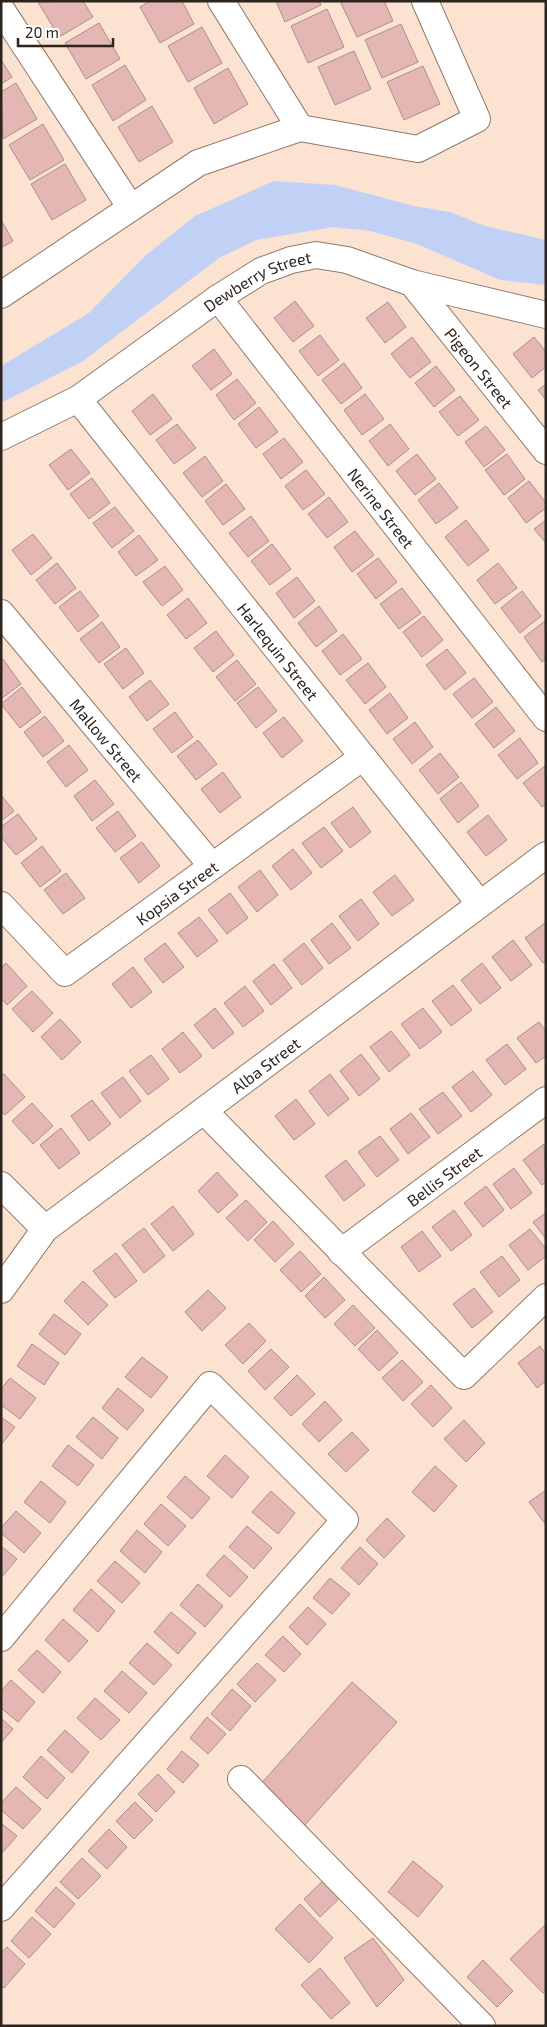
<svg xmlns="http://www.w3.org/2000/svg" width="547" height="2027" font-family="'Exo 2',sans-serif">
	<rect width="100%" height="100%" fill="#fbe2d1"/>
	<path fill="#c0d1f5" d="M274,181L335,185L414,206L450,212L485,226L546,240V285L500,280L417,244L370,231L333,227L256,240L219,258L83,361L1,403V366L89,313L146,255L195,216Z"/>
	<g fill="#e4b7b4" stroke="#ac8e8d">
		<path d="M83,1L93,17L59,37L38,2Z"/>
		<path d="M150,1H182L194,24L160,43L140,7Z"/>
		<path d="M276,1H319L321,5L285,22Z"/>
		<path d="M340,1H384L393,21L357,37Z"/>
		<path d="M327,9L344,47L308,63L291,26Z"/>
		<path d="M99,23L120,59L86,79L65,43Z"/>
		<path d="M401,24L418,62L382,78L365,40Z"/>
		<path d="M202,27L222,63L188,82L168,46Z"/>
		<path d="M354,51L371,89L335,105L318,67Z"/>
		<path d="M1,60L12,77L1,84Z"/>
		<path d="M125,65L146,100L113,121L92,85Z"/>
		<path d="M423,66L440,104L404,120L387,82Z"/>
		<path d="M228,68L248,104L214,124L194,88Z"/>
		<path d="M16,83L37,119L3,139L1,92Z"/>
		<path d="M152,106L173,142L139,162L118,127Z"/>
		<path d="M43,124L64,160L30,180L9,145Z"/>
		<path d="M65,164L86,200L52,220L31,184Z"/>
		<path d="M1,220L13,241L1,248Z"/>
		<path d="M295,301L314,326L293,342L274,318Z"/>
		<path d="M388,302L406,327L385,343L366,318Z"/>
		<path d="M320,335L339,360L318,376L299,351Z"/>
		<path d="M412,337L431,362L410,378L391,354Z"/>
		<path d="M534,337L546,352V367L532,378L513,354Z"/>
		<path d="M214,349L232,374L211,390L192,366Z"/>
		<path d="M344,363L362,388L341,404L322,380Z"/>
		<path d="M436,366L455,390L434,407L415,383Z"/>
		<path d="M237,379L256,403L234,420L216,395Z"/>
		<path d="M546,384V400L538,390Z"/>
		<path d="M153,394L172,419L150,435L132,411Z"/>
		<path d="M365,394L384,419L362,435L344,410Z"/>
		<path d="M460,396L479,420L458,436L439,412Z"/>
		<path d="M259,407L278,432L256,448L238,424Z"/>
		<path d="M177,424L196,448L174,464L156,440Z"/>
		<path d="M390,424L409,449L388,466L369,441Z"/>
		<path d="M486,426L505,450L484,467L465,442Z"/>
		<path d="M284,438L303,462L281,479L263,454Z"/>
		<path d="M71,449L90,473L68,490L49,465Z"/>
		<path d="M417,454L436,479L415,495L396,471Z"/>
		<path d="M507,454L525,479L504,495L485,470Z"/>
		<path d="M205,456L223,481L202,497L183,473Z"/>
		<path d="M306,470L325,494L303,510L285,486Z"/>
		<path d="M92,478L110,503L89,519L70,494Z"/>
		<path d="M529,481L546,503V508L526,523L508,498Z"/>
		<path d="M439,483L458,508L436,524L418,500Z"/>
		<path d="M226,484L245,509L223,525L205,501Z"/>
		<path d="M329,497L348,522L327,538L308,514Z"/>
		<path d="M115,507L134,531L112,548L93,523Z"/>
		<path d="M251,516L269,541L248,557L229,533Z"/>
		<path d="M466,520L489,550L468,566L445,537Z"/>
		<path d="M546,520V543L534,529Z"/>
		<path d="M355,531L374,555L352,572L334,547Z"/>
		<path d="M33,534L52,558L31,575L12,550Z"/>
		<path d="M139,535L158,560L136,576L118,552Z"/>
		<path d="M272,544L291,569L270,585L251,561Z"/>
		<path d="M378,558L397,582L376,599L357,574Z"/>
		<path d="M57,563L76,588L55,604L36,580Z"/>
		<path d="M498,563L517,588L495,604L477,580Z"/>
		<path d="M165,566L183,590L162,606L143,582Z"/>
		<path d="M297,577L315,601L294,618L276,593Z"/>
		<path d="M402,588L421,613L399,629L380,604Z"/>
		<path d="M80,591L99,616L78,632L59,607Z"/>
		<path d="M522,591L541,616L520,633L501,608Z"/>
		<path d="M188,598L207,623L186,639L167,615Z"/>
		<path d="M319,606L337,631L316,647L298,623Z"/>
		<path d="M424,616L443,640L422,657L403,632Z"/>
		<path d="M545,621L546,659L542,662L524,637Z"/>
		<path d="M102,622L120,647L99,663L80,639Z"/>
		<path d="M216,631L234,655L213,672L194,648Z"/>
		<path d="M343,634L362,659L340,675L322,651Z"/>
		<path d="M126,648L144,673L123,689L104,664Z"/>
		<path d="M447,649L466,673L445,690L426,665Z"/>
		<path d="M3,659L21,684L1,699V660Z"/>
		<path d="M237,660L256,684L235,701L216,677Z"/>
		<path d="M368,663L386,687L365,704L346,680Z"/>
		<path d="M474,678L493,702L472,718L453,694Z"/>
		<path d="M150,680L169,704L147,721L129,697Z"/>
		<path d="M22,687L41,712L20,728L1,704Z"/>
		<path d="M258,687L277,711L256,728L237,703Z"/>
		<path d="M390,693L408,718L387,734L369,710Z"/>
		<path d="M496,707L515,731L494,748L475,724Z"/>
		<path d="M175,712L193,737L172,753L153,729Z"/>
		<path d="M45,716L64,741L43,757L24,732Z"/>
		<path d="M284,717L303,741L282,758L263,733Z"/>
		<path d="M415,722L433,747L412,764L393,739Z"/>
		<path d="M520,738L538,763L517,779L498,755Z"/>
		<path d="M198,740L217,764L196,780L177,756Z"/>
		<path d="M69,745L88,770L66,787L47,762Z"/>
		<path d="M440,753L459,777L438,794L419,770Z"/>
		<path d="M545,766L546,804L542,807L523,783Z"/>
		<path d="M223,772L241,797L220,813L201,789Z"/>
		<path d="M95,780L114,804L92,821L74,796Z"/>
		<path d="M461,782L479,806L458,823L440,799Z"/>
		<path d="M1,795L14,811L1,821Z"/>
		<path d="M353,807L371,832L350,848L331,823Z"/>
		<path d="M118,811L136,836L115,852L96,828Z"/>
		<path d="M18,814L37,839L16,855L1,837V827Z"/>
		<path d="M488,815L507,840L486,856L467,832Z"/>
		<path d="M324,827L343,851L321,868L302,843Z"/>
		<path d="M142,842L160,866L139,883L120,858Z"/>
		<path d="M42,846L61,871L40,887L21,863Z"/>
		<path d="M293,849L312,873L291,890L272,866Z"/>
		<path d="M260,870L278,895L257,912L238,887Z"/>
		<path d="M66,873L85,898L63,914L44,890Z"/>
		<path d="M395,875L414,900L392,916L373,892Z"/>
		<path d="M230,893L248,918L227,934L208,910Z"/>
		<path d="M361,899L379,924L358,941L339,916Z"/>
		<path d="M199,917L218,941L197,957L178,933Z"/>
		<path d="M546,922V961L543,963L525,938Z"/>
		<path d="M332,923L351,948L329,964L311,940Z"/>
		<path d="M513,940L532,965L511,981L492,957Z"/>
		<path d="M165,943L184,967L163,983L144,959Z"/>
		<path d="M304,943L323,968L302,985L283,960Z"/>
		<path d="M6,963L27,986L7,1005L1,998V968Z"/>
		<path d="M482,963L501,988L480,1004L461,980Z"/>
		<path d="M274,964L292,988L271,1005L253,981Z"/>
		<path d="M133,967L152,992L131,1008L112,984Z"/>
		<path d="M453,985L472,1010L451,1026L432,1001Z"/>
		<path d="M245,986L264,1011L243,1027L224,1003Z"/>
		<path d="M32,991L53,1013L33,1032L12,1009Z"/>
		<path d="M215,1008L234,1033L213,1049L194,1025Z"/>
		<path d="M423,1008L442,1032L420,1049L401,1024Z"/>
		<path d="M60,1019L81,1042L62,1060L41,1037Z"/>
		<path d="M539,1022L546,1031V1056L536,1063L517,1038Z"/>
		<path d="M391,1031L410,1055L389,1072L370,1047Z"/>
		<path d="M183,1032L202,1056L180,1073L162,1049Z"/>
		<path d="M507,1044L526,1069L505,1085L486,1060Z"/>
		<path d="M361,1054L380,1079L359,1096L340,1071Z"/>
		<path d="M151,1055L169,1079L148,1095L129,1071Z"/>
		<path d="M473,1071L492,1095L471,1112L452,1087Z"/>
		<path d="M4,1074L25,1097L5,1115L1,1111V1076Z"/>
		<path d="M330,1074L349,1099L328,1116L309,1091Z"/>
		<path d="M123,1077L141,1101L120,1118L101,1093Z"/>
		<path d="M443,1092L462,1116L438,1134L419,1109Z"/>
		<path d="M296,1099L315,1124L294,1140L275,1116Z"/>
		<path d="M92,1100L111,1124L89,1141L71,1116Z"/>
		<path d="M32,1103L53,1126L33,1144L12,1121Z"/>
		<path d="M411,1113L430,1137L408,1154L390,1129Z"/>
		<path d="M61,1128L80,1153L59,1169L40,1145Z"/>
		<path d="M380,1136L399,1160L377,1177L358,1152Z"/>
		<path d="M544,1144L546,1182L542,1185L523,1160Z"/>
		<path d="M346,1160L365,1185L344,1201L325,1176Z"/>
		<path d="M514,1168L532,1193L511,1209L493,1184Z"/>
		<path d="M217,1172L238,1195L218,1213L198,1191Z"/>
		<path d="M486,1186L504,1210L483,1227L464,1203Z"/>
		<path d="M246,1200L267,1222L248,1241L226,1218Z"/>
		<path d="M173,1206L194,1234L173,1251L151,1224Z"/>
		<path d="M454,1210L472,1235L451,1251L432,1227Z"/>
		<path d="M546,1213V1239L533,1222Z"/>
		<path d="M273,1221L294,1244L275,1262L254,1240Z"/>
		<path d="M144,1228L165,1256L144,1273L122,1245Z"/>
		<path d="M530,1229L546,1249V1256L528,1270L509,1245Z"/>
		<path d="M422,1231L441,1256L419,1272L401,1247Z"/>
		<path d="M300,1251L321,1274L301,1292L280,1270Z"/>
		<path d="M116,1253L137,1281L115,1298L93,1271Z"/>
		<path d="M502,1256L520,1280L499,1297L480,1272Z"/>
		<path d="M324,1277L345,1300L325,1318L305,1296Z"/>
		<path d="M83,1281L108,1305L88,1325L64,1301Z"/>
		<path d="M474,1288L493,1312L472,1328L453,1304Z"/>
		<path d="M208,1290L226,1308L202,1331L185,1312Z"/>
		<path d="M353,1305L375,1328L355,1346L334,1324Z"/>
		<path d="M54,1314L81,1334L65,1355L39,1334Z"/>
		<path d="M249,1323L266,1341L243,1364L225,1345Z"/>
		<path d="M377,1330L398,1353L379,1371L358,1349Z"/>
		<path d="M32,1344L59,1363L44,1385L17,1366Z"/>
		<path d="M540,1346L546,1355V1381L537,1388L518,1363Z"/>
		<path d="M271,1349L289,1367L265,1390L248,1371Z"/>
		<path d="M142,1357L168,1377L151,1398L125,1377Z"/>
		<path d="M402,1360L423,1382L403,1401L382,1378Z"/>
		<path d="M297,1375L315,1394L291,1416L274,1398Z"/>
		<path d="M10,1378L36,1398L20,1419L1,1405V1389Z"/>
		<path d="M431,1385L452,1408L433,1427L411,1404Z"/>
		<path d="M118,1388L144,1410L127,1430L102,1408Z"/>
		<path d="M325,1401L342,1420L319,1442L302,1424Z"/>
		<path d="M1,1417L15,1427L1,1445Z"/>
		<path d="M93,1417L118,1438L102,1459L76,1437Z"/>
		<path d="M464,1420L485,1443L466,1462L444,1439Z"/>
		<path d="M352,1432L369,1450L346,1472L328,1454Z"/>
		<path d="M68,1445L94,1465L78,1486L52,1466Z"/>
		<path d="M225,1455L249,1477L232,1498L207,1476Z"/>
		<path d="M435,1466L457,1486L434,1512L412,1492Z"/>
		<path d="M185,1476L210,1498L192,1519L167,1497Z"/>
		<path d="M41,1481L66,1502L50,1523L24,1502Z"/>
		<path d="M546,1490V1525L529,1502Z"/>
		<path d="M271,1491L295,1513L278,1534L252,1512Z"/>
		<path d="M161,1504L186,1526L168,1546L144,1524Z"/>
		<path d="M16,1511L41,1533L24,1553L1,1533V1528Z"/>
		<path d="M387,1518L405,1536L384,1558L366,1540Z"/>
		<path d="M247,1526L272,1548L254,1569L229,1547Z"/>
		<path d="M137,1530L162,1552L145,1573L120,1551Z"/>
		<path d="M1,1546L17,1559L1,1578Z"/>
		<path d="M360,1547L378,1564L359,1585L341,1568Z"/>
		<path d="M224,1555L248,1577L230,1597L206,1575Z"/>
		<path d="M115,1561L140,1583L122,1603L97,1581Z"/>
		<path d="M330,1578L350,1594L332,1614L313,1598Z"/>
		<path d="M198,1584L223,1606L205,1627L180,1605Z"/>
		<path d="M91,1589L115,1611L98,1632L73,1610Z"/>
		<path d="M308,1607L326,1624L307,1645L289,1627Z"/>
		<path d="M171,1612L196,1633L178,1654L154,1632Z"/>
		<path d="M63,1619L88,1641L69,1662L45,1640Z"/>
		<path d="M283,1636L301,1654L284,1672L265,1655Z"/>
		<path d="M147,1643L172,1665L154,1685L129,1663Z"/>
		<path d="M37,1650L61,1672L43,1693L18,1670Z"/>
		<path d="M257,1663L276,1680L255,1702L237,1684Z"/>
		<path d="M122,1671L147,1693L129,1713L104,1691Z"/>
		<path d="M11,1680L35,1702L18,1722L1,1708V1691Z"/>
		<path d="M352,1682L397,1722L303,1827L258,1787Z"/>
		<path d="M232,1689L251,1706L230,1731L211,1714Z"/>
		<path d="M95,1698L120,1720L101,1740L77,1718Z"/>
		<path d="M207,1717L226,1734L208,1754L190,1738Z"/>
		<path d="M1,1718L13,1729L1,1743Z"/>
		<path d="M65,1730L89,1752L72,1773L47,1750Z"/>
		<path d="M182,1751L199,1765L183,1783L167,1769Z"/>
		<path d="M41,1756L65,1778L47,1799L23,1777Z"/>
		<path d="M158,1774L175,1792L156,1812L138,1794Z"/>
		<path d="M16,1787L41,1809L23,1829L1,1810V1803Z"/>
		<path d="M135,1802L153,1820L134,1839L116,1821Z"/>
		<path d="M1,1823L17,1836L1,1854Z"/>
		<path d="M109,1829L127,1847L107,1869L88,1851Z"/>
		<path d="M82,1858L101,1876L78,1899L60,1882Z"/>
		<path d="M413,1861L443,1886L418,1917L388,1892Z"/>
		<path d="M328,1876L344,1894L320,1917L304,1899Z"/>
		<path d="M56,1887L75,1904L54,1928L35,1911Z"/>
		<path d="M300,1904L333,1938L309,1963L275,1929Z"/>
		<path d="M32,1917L51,1934L29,1958L11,1941Z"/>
		<path d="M546,1924V1991L543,1993L510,1959Z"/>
		<path d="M373,1938L404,1980L377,2007L344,1958Z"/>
		<path d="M7,1947L25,1964L4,1988L1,1986V1953Z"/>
		<path d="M483,1960L513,1991L497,2007L467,1977Z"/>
		<path d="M320,1968L350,2003L331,2019L301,1985Z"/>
	</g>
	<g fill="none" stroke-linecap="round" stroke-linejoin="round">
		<g stroke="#917a6b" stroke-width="28">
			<g id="street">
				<path d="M221,1L300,128"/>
				<path d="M1,9L131,208"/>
				<path id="s1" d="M412,283L546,451"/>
				<path d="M1,295L198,163L300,128L418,149L477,119L425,1"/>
				<path id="s2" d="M218,298L546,718"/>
				<path id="s3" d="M78,399L480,904"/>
				<path id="s4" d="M1,437L78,399L218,298L261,271L291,260L316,255L347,260L412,283L546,315"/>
				<path id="s5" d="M1,613L212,866"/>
				<path id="s6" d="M1,905L65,973L363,757"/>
				<path d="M204,1111L464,1376L546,1297"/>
				<path d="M1,1185L45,1229"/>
				<path id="s7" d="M341,1252L546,1100"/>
				<path id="s8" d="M1,1290L45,1229L546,855"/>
				<path d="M1,1638L210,1385L345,1520L1,1908"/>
				<path d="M241,1779L482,2026"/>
			</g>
		</g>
		<use href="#street" stroke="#fff" stroke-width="26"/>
	</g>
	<g text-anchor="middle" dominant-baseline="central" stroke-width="4" stroke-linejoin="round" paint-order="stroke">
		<g font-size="16" fill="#2d241d" stroke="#fff">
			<text stroke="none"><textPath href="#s4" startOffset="302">Dewberry Street</textPath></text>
			<text stroke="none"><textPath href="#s1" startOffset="108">Pigeon Street</textPath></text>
			<text stroke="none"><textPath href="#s2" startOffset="266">Nerine Street</textPath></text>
			<text stroke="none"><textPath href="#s3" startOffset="322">Harlequin Street</textPath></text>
			<text stroke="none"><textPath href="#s5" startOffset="165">Mallow Street</textPath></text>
			<text stroke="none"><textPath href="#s6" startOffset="231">Kopsia Street</textPath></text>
			<text stroke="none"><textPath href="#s8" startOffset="350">Alba Street</textPath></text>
			<text stroke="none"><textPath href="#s7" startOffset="128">Bellis Street</textPath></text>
		</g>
	</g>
	<rect width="547" height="2027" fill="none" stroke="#2d241d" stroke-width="5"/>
	<path d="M18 38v8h95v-8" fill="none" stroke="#2d241d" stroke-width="2.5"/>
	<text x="25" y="38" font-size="15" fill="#2d241d" stroke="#ffffff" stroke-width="4" paint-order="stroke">20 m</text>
</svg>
